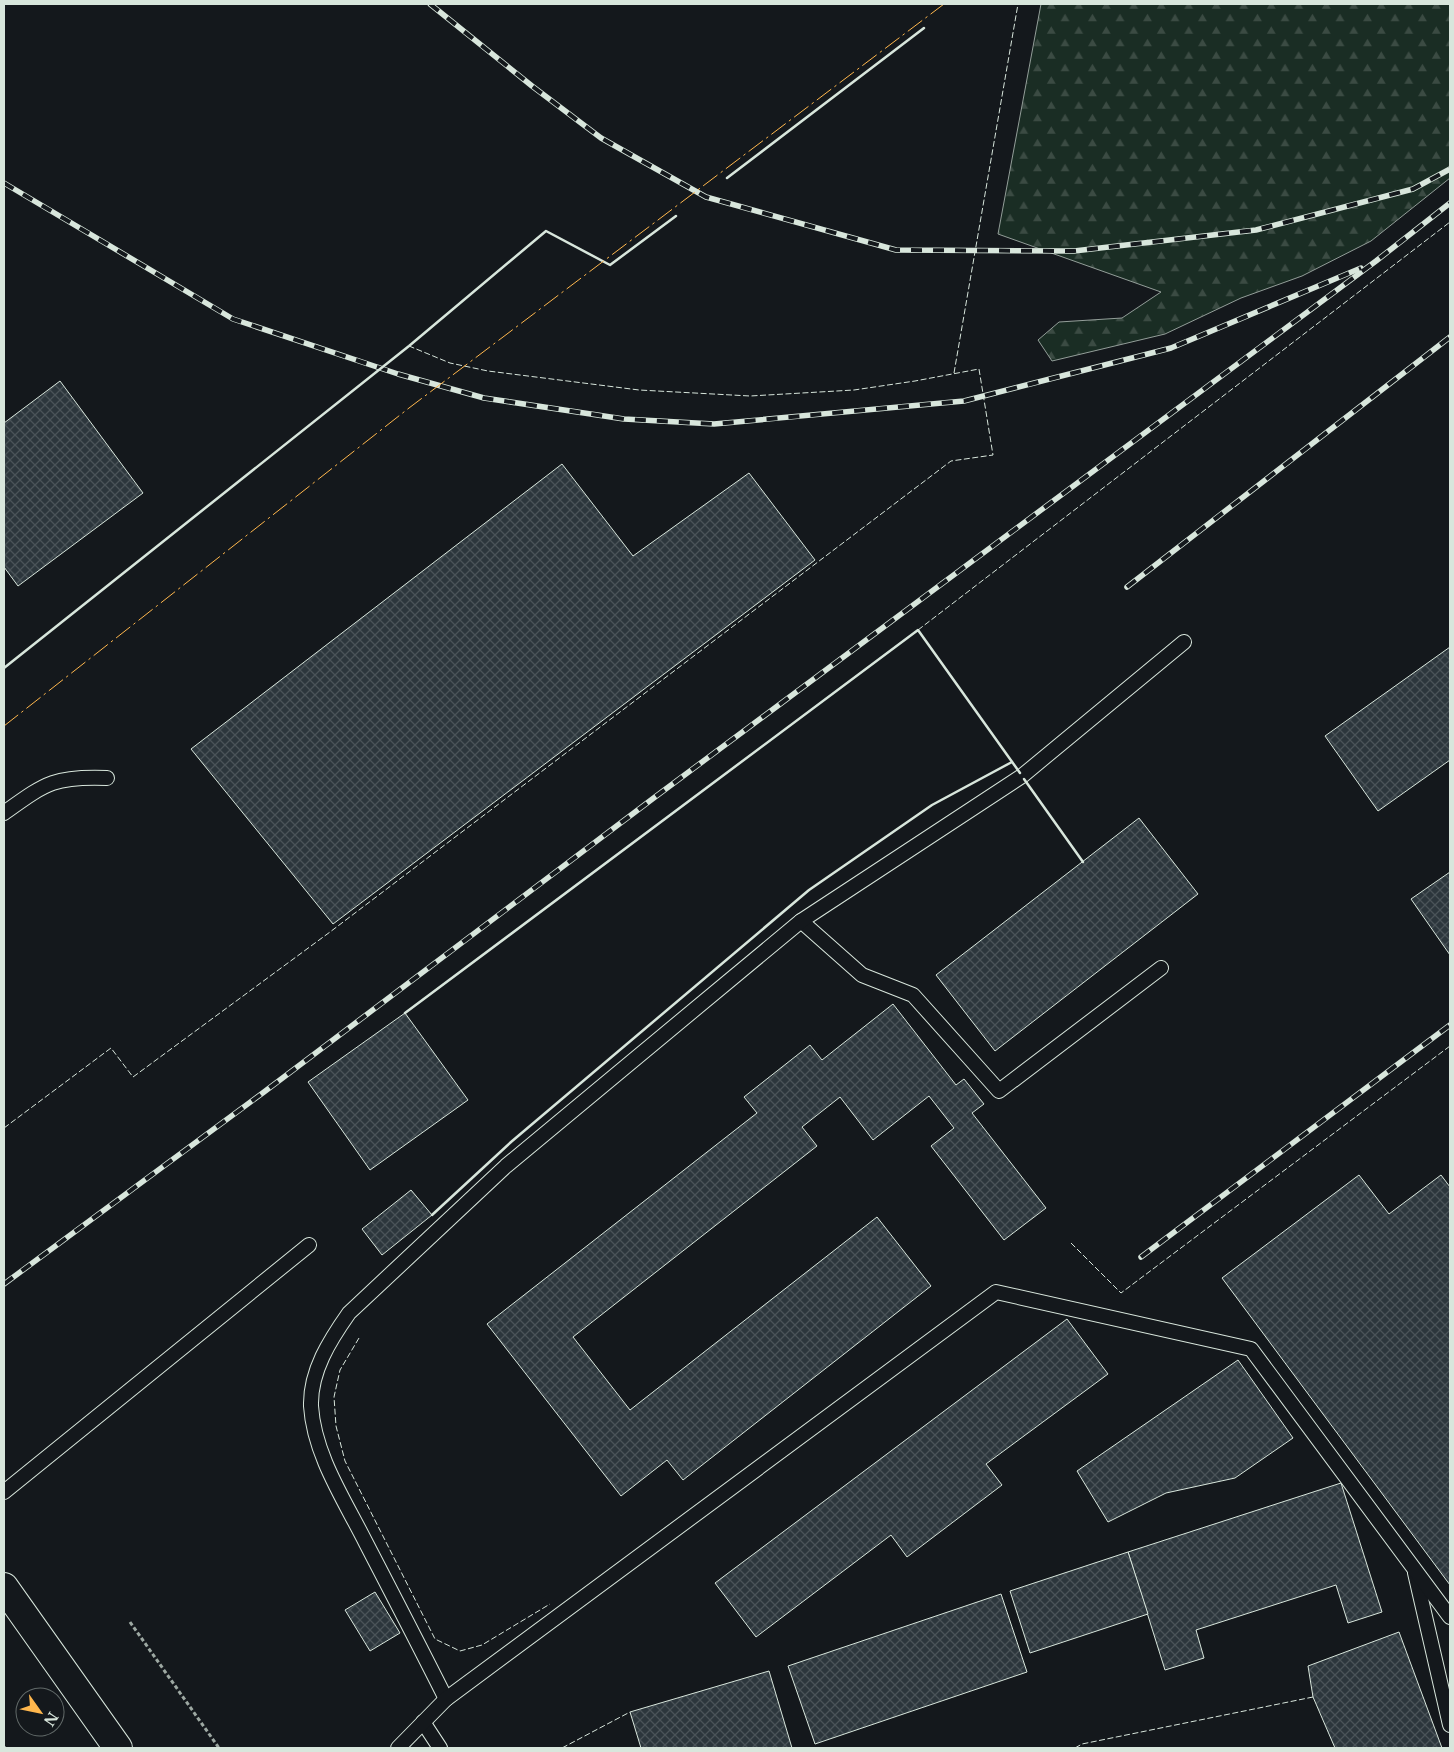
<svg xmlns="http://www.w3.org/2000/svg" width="1454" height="1752" font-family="'Libre Baskerville',serif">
	<defs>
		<pattern id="forest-firs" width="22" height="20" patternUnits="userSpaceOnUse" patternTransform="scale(1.25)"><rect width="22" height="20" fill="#1a2d24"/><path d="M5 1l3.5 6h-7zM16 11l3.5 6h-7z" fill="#3b4b43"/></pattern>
		<pattern id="building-cross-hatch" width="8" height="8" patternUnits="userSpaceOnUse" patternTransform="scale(1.25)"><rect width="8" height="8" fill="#2c363c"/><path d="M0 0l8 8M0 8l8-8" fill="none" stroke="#4a5358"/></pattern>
	</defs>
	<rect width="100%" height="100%" fill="#14181c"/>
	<path fill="url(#forest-firs)" stroke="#939e99" d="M1041,4H1450V178L1371,241L1302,276L1241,298L1165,334L1052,361L1038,340L1059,322L1122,318L1161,292L998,234Z"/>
	<g fill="url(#building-cross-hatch)" stroke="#d8e6dc">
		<path d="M60,381L143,493L18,586L4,567V423Z"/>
		<path d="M562,464L633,556L749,473L815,560L333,924L191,749Z"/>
		<path d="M1450,647V760L1378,811L1325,736Z"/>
		<path d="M1139,818L1198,894L995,1051L936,975Z"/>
		<path d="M1450,872V955L1411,899Z"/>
		<path d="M893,1004L956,1085L964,1079L984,1104L972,1113L1046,1208L1004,1240L931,1146L954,1128L929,1096L873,1140L840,1097L802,1127L817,1146L573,1337L630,1410L877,1217L931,1286L683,1480L667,1460L621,1496L487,1324L757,1113L744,1097L810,1045L822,1060Z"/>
		<path d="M405,1013L468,1100L370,1170L308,1082Z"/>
		<path d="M1359,1175L1389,1214L1441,1175L1450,1187V1585L1222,1278Z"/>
		<path d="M411,1190L432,1215L382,1255L362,1229Z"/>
		<path d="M1067,1319L1108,1374L986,1464L1002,1485L907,1557L891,1535L756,1637L715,1583Z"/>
		<path d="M1238,1360L1293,1438L1235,1478L1166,1493L1108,1522L1077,1471Z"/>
		<path d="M1341,1483L1382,1612L1348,1623L1336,1585L1196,1630L1204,1658L1165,1670L1128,1552Z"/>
		<path d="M1128,1552L1148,1614L1030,1653L1010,1591Z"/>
		<path d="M375,1592L400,1633L370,1651L345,1610Z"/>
		<path d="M1001,1594L1027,1672L815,1744L788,1666Z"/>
		<path d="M1399,1632L1442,1748H1335L1313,1697L1308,1666Z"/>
		<path d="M769,1671L792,1748H641L630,1712Z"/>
	</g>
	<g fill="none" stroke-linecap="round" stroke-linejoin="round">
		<g stroke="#d8e6dc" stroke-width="16">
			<g id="lane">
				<path d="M4,813C46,783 54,776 107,778"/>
				<path d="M801,921L862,975L913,995L999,1091L1161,968"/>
				<path d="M4,1492L309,1245"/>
				<path d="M1415,1573L1450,1725"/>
				<path d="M446,1699C420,1647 393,1595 366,1543C345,1501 314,1455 311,1406C310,1371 330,1340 349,1313L506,1166L801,921L1022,776L1184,642"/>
				<path d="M423,1722L440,1748"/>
				<path d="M398,1748L446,1699L996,1292L1251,1349L1450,1617"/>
			</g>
		</g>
		<g stroke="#d8e6dc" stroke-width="30">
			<path id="highway" d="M4,1587L118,1748"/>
		</g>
		<path stroke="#9da8a2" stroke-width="3" stroke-dasharray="4 2.5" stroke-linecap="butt" d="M130,1622L219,1748"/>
		<use href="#lane" stroke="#14181c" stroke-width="14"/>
		<use href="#highway" stroke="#14181c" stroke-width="28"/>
		<g stroke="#d8e6dc" stroke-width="5.5">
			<g id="rail">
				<path d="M430,4L532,86L601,138L706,197L896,250L1074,251L1256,230L1413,189L1450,169"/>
				<path d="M4,183L233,319L398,374L484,398L624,419L714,424L964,401L1171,348L1361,268"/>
				<path d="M1127,587L1450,337"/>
				<path d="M1141,1257L1450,1025"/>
				<path d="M4,1284L264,1092L655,797L1376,261L1450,203"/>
			</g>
		</g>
		<use href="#rail" stroke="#14181c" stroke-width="4" stroke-dasharray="11" stroke-linecap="butt"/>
		<g stroke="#d8e6dc" stroke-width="1" stroke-dasharray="6 2.5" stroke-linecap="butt">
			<path d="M954,373L1018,4"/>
			<path d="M918,630L1450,222"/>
			<path d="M4,1128L111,1048L133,1077L330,932L951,461L993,455L979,369L915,381L854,390L750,396L639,390L488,371L450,363L409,346"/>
			<path d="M1071,1243L1121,1293L1450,1046"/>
			<path d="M359,1338L340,1370L334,1397L336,1426L345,1461L435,1639L460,1651L482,1645L550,1604"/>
			<path d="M4,1745L6,1748"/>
			<path d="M562,1748L630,1712"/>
			<path d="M1075,1748L1082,1744L1313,1697"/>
		</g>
		<g stroke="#d8e6dc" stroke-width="2.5">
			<path d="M727,178L924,28"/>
			<path d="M4,668L409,346L546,231L610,265L676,216"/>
			<path d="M1024,779L1083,862"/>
			<path d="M405,1013L918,630L1020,773"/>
			<path d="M432,1215L511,1142L809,890L932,805L1012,762"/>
		</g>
		<path stroke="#ffb74d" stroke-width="1" stroke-dasharray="18 4 2.5 4" stroke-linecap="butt" d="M4,726L409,408L944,4"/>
	</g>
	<rect width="1454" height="1752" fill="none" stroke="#d8e6dc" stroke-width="10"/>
	<g transform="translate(40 1712) rotate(123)"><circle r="24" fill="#14181c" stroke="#626a69"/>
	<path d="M0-4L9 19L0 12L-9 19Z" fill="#ffb74d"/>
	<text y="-8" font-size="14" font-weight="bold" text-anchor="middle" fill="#d8e6dc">N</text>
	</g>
</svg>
